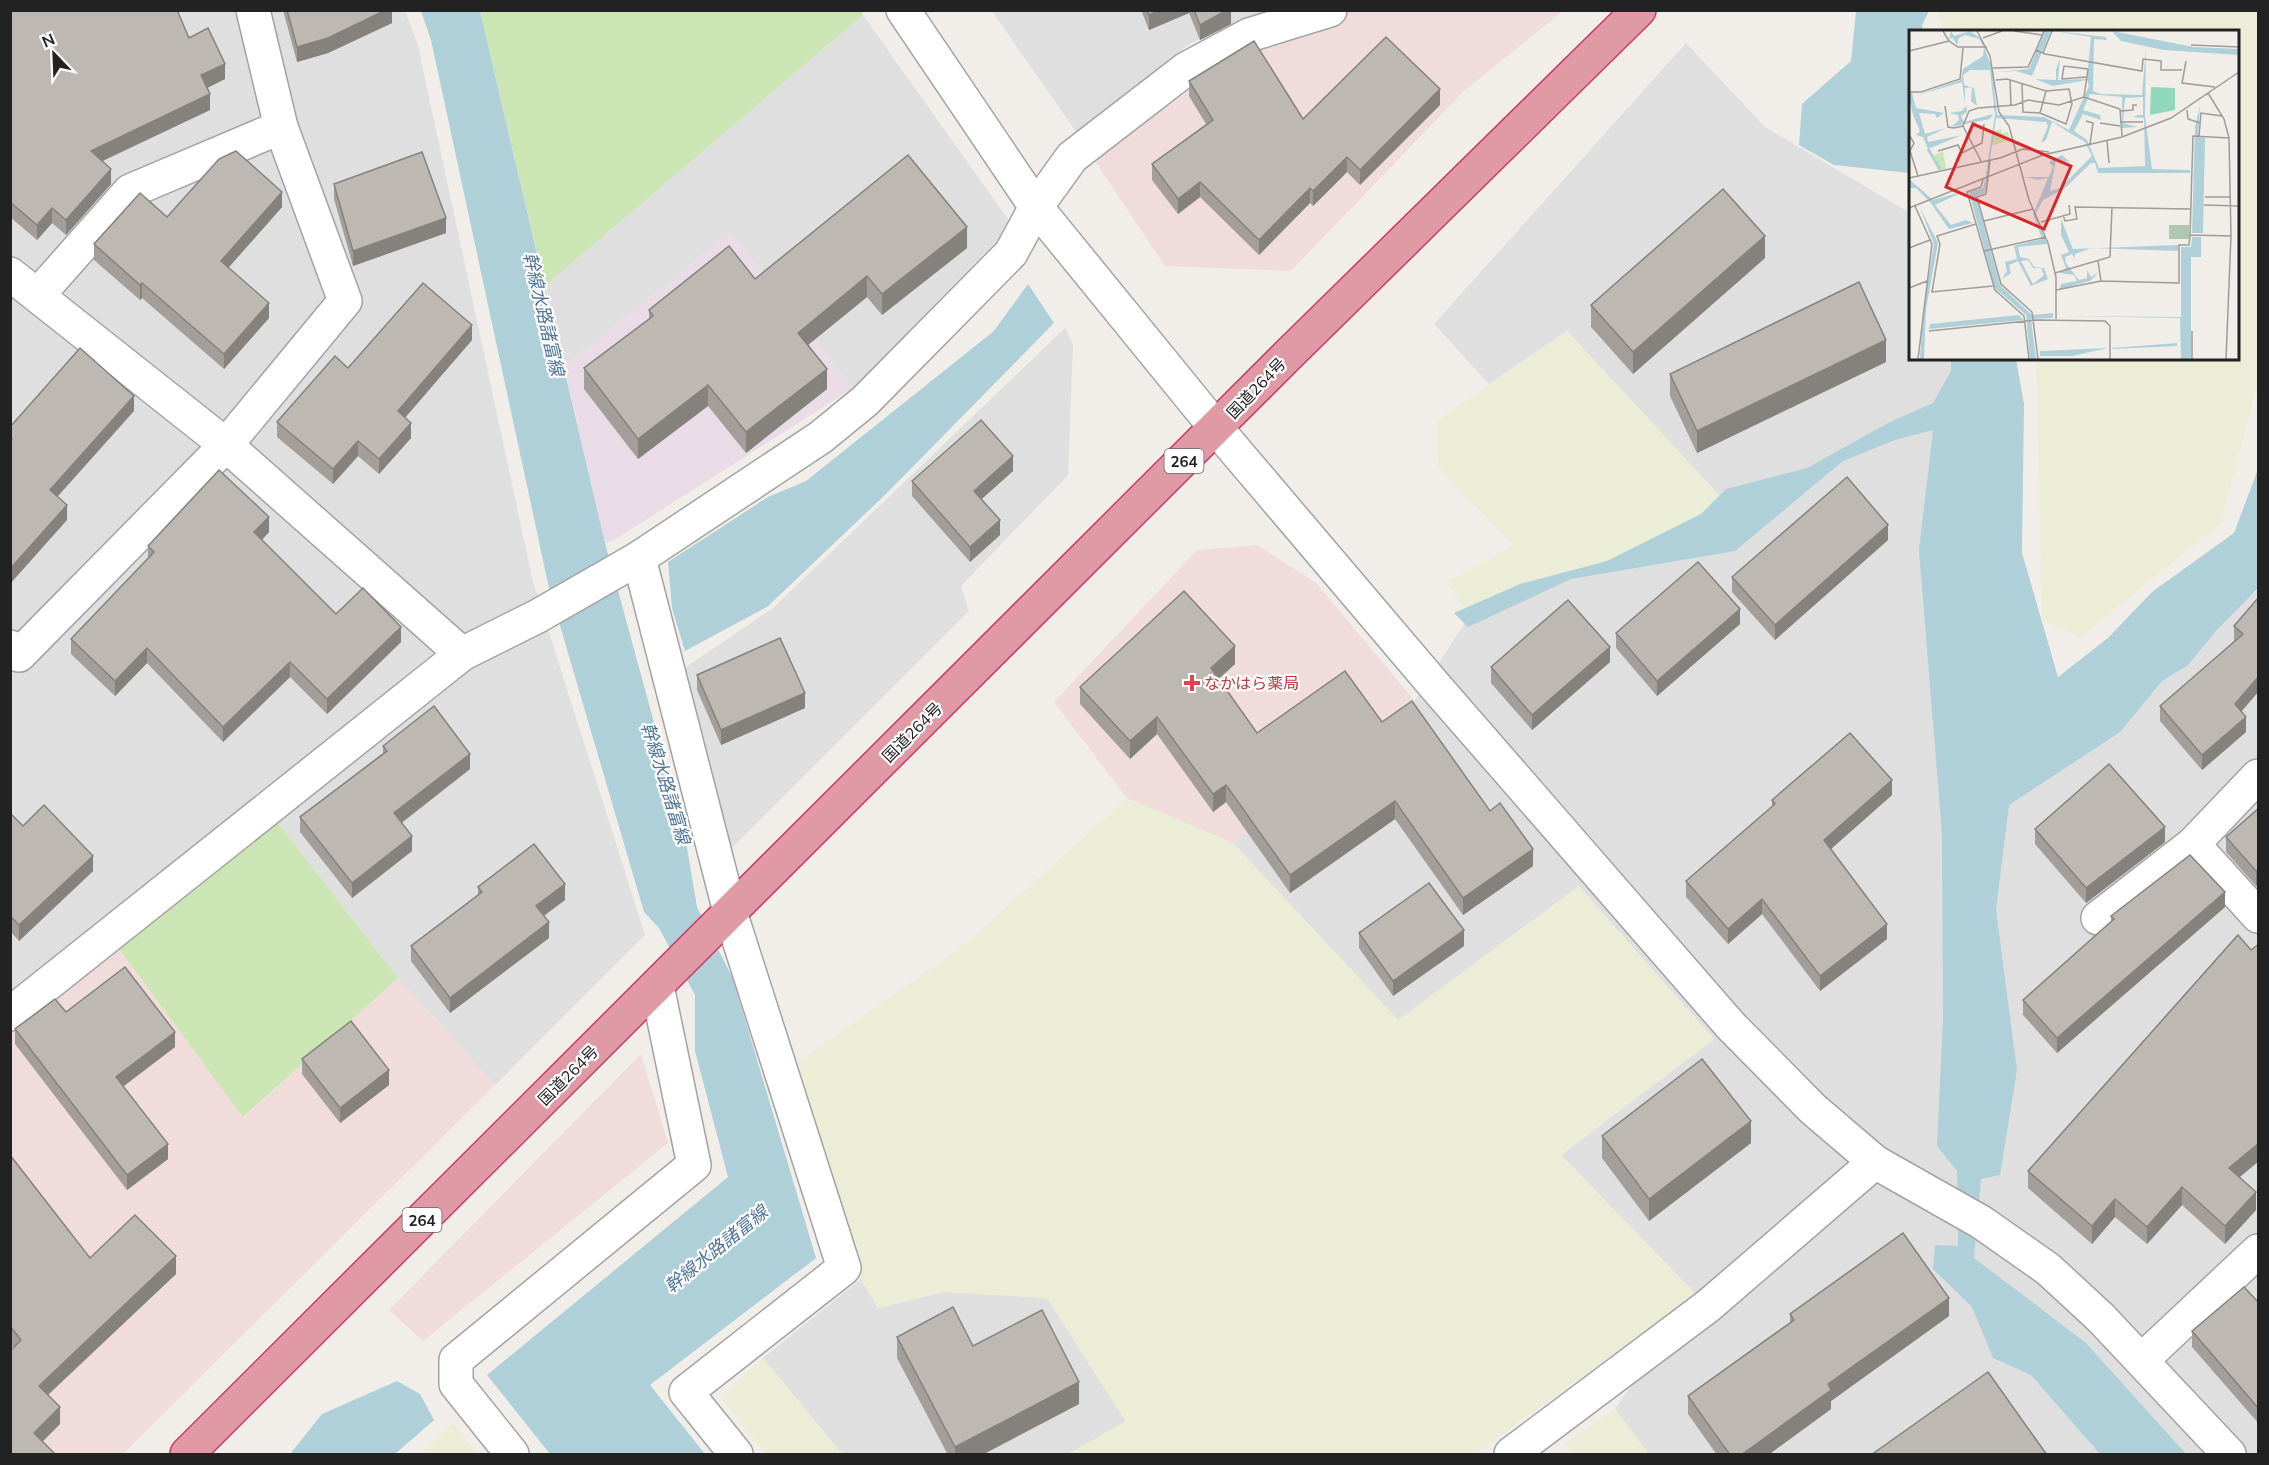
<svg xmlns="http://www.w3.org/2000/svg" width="2269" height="1465" font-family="Mulish,'Noto Sans JP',sans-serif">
	<rect width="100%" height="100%" fill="#f1eee9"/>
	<g fill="#dfdfdf">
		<path d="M11,11H405L418,46L533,582L645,935L495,1085L398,978L274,818L11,1028Z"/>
		<path d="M992,11H1269L1191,43L1076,132Z"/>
		<path d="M863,15L1012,225L853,388L731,232L564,366L545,286Z"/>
		<path d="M1686,43L1765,127L1910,213V358L1972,359L2006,766L2258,590V1454H1649L1615,1409L1696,1294L1561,1155L1714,1039L1579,887L1398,1020L1233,843L1414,701L1470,615L1736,514L1567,331L1489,384L1434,324Z"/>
		<path d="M1065,328L1073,345L1068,475L961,586L969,611L727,853L676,674L773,608Z"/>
		<path d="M861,1279L878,1308L943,1292L1047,1298L1126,1422L1068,1454H842L763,1358Z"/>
	</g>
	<g fill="#efdcdb">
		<path d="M1335,10L1563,11L1465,90L1291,271L1165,266L1093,158L1247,51Z"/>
		<path d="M1258,545L1317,584L1414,700L1233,843L1127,798L1054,702L1197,550Z"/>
		<path d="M117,946L244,1117L398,978L495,1085L123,1454H11V1028Z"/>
		<path d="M641,1054L668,1143L423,1341L389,1310Z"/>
	</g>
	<path fill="#e9dce6" d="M731,232L853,388L611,542L605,543L564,366Z"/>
	<g fill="#ebedd7">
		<path d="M1941,11H2258V381L2221,523L2081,637L2042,620L2036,359L2238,358V32L1943,31L1938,15Z"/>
		<path d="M1567,331L1737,514L1470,615L1446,582L1514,546L1438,467L1437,421Z"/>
		<path d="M1127,798L1233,843L1398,1020L1579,886L1714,1040L1561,1155L1696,1294L1475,1454H1068L1126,1421L1047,1298L943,1292L878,1308L861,1279L798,1062L968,942Z"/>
		<path d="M763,1358L842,1454H766L720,1397Z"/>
		<path d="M1615,1409L1649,1454H1573L1565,1444Z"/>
		<path d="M453,1423L478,1454H422Z"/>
	</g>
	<g fill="#cce5b5">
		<path d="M860,10L863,15L545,286L480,11Z"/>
		<path d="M274,818L398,978L243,1117L117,946Z"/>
	</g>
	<g fill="#afcfd9">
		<path d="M421,11H480L605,543L685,836L697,907L733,979L816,1258L650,1385L705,1454H550L487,1375L728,1177L695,1051V995L659,928L644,912L549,588L431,40Z"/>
		<path d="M1856,11H1929L1922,25L1923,31L1910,32V173L1834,165L1799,145L1802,104L1851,61Z"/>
		<path d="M1028,284L1054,323L887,493L767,607L685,651L672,608L668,562L768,497L806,481L994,331Z"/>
		<path d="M1951,359H2016L2024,404L2022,553L2058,677L2108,638L2152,592L2234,533L2258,469V588L2215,632L2188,665L2162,681L2120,732L2009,805L1996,910L2017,1070L2000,1175L1981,1179L1974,1258L2086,1343L2186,1454H2100L2031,1375L1993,1358L1972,1307L1933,1269L1935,1245L1958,1246L1957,1171L1937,1146L1943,1019L1942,834L1919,550L1933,430L1895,440L1843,461L1735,551L1571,579L1468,627L1454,613L1520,584L1607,561L1701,514L1726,489L1807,468L1888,423L1933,403L1951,371Z"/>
		<path d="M397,1381L420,1394L434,1420L395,1454H290L322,1414Z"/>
	</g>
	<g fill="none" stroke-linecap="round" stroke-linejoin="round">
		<g stroke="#a3a3a3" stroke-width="36">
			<g id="minor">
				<path d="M903,10L1036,207L1216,428L1435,686L1731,1026L1813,1109L1875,1162L1981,1222L2048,1269L2101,1318L2229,1454"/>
				<path d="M10,274L226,445L462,654"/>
				<path d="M38,295L130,191L281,127"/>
				<path d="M639,558L730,912L844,1268L686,1392L736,1454"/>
				<path d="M10,647L19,655L226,445L345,301L281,127L253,10"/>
				<path d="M2193,844L2258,916"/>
				<path d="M2098,918L2193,844L2258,776"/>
				<path d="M10,1014L462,654L538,616L639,558L821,437L865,401L1011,253L1036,207L1072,157L1186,69L1249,35L1330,10"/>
				<path d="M2142,1360L2258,1251"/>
				<path d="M512,1454L456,1384V1360L694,1165L657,986"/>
				<path d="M1511,1454L1708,1306L1875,1162"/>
			</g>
		</g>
		<g stroke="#ca3b6b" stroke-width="36">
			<path id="highway" d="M187,1454L1287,356L1639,10"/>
		</g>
		<use href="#minor" stroke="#fff" stroke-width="33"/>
		<use href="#highway" stroke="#df9aa6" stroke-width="33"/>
	</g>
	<g fill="#a39e99">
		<path d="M10,10L189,38L225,79L207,88L210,110L103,161L111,184L66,235L52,223L37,240L10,217Z"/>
		<path d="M283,10H392V23L328,53L297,62Z"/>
		<path d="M1141,10H1231V24L1200,40L1189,13L1149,30Z"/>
		<path d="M1189,81L1303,119L1440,105L1360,185L1347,172L1313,206L1310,203L1259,255L1200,197L1178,214L1152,180V164L1206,124L1189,96Z"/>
		<path d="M334,184L446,233L353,266L334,199Z"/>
		<path d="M282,207L228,268L269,318L224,369L142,298L140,300L94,260V244L167,217Z"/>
		<path d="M967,248L882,315L867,297L808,345L827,389L746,453L708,406L638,459L584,389V368L649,319V310Z"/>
		<path d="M1765,258L1633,374L1591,327V305Z"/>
		<path d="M472,340L405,417L411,438L379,474L358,456L333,484L277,437V422L348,368Z"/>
		<path d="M1886,362L1697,453L1670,396V374Z"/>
		<path d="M1013,471L981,499L1000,535L970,562L912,496V481Z"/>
		<path d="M269,532L262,540L336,614L401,642L327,714L290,677L223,742L147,663L115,696L71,654V639L148,559V546Z"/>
		<path d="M1888,540L1775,640L1732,592V577Z"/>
		<path d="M2259,597V691L2241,711L2246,732L2202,770L2160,721V706L2234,642V626Z"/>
		<path d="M1740,624L1657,696L1616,648V633Z"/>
		<path d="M1610,662L1532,730L1491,683V667Z"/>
		<path d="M1235,664L1218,679L1257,733L1382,722L1490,811L1533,866L1463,915L1395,819L1290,893L1226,802L1213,812L1157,734L1130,759L1080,704V687Z"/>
		<path d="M697,675L805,708L721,745L697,690Z"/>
		<path d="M383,746L470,769L402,823L412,851L352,898L300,832V817L383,753Z"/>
		<path d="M1892,795L1831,849L1887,939L1820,991L1762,914L1728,944L1686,897V881L1772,806V800Z"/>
		<path d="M2259,808L2256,886L2226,852V837Z"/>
		<path d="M10,813L23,826L93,871L19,941L10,931Z"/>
		<path d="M2035,829L2165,842L2086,903L2035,844Z"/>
		<path d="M478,887L565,900L544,916L549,938L450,1013L411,961V946L478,895Z"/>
		<path d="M2225,907L2057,1053L2023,1015V1000L2111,922V916Z"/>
		<path d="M1359,933L1464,946L1393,996L1359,948Z"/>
		<path d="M2259,944V1161L2239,1177L2256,1210L2225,1244L2182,1205L2147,1244L2115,1217L2092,1244L2028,1188V1171L2251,950Z"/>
		<path d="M15,1029L175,1047L123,1086L168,1159L127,1190L15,1044Z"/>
		<path d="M302,1059L389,1085L340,1123L302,1074Z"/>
		<path d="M1602,1136L1751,1143L1649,1221L1602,1158Z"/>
		<path d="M10,1155L90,1258L176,1274L48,1395L60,1424L43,1441L10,1455L14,1348L10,1344Z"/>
		<path d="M2259,1303V1424L2192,1347V1331Z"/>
		<path d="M1790,1314L1949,1316L1831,1401V1409L1768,1455H1717L1688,1414V1396L1790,1323Z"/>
		<path d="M897,1337L973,1346L1079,1404L982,1455H948L897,1358Z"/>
	</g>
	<g fill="#85817d">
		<path d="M386,10H392V23L328,53L297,62V47Z"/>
		<path d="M1160,10H1189V13L1149,30V15Z"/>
		<path d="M1227,10H1231V24L1200,40V25Z"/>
		<path d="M225,64V79L201,91V75Z"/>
		<path d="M1440,89V105L1360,185V170Z"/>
		<path d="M210,94V110L91,166V151Z"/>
		<path d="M1347,157V172L1313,206V191Z"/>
		<path d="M111,169V184L66,235V220Z"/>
		<path d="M1200,182V197L1178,214V199Z"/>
		<path d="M1310,188V203L1259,255V240Z"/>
		<path d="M282,192V207L221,276V261Z"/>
		<path d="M52,208V223L37,240V225Z"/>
		<path d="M446,218V233L353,266V251Z"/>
		<path d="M967,227V248L882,315V294Z"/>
		<path d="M1765,236V258L1633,374V352Z"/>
		<path d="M867,276V297L798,353V333Z"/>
		<path d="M142,283V298L140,300V285Z"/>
		<path d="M269,303V318L224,369V354Z"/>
		<path d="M472,325V340L398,426V411Z"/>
		<path d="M1886,340V362L1697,453V431Z"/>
		<path d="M827,369V389L746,453V432Z"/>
		<path d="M708,385V406L638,459V439Z"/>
		<path d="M134,396V411L50,505V490Z"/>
		<path d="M411,423V438L379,474V459Z"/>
		<path d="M358,441V456L333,484V469Z"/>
		<path d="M1013,456V471L974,506V491Z"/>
		<path d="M67,505V520L10,584V569Z"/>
		<path d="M269,517V532L254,548V532Z"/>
		<path d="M1000,520V535L970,562V547Z"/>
		<path d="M1888,525V540L1775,640V625Z"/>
		<path d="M1740,609V624L1657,696V681Z"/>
		<path d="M401,627V642L327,714V699Z"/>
		<path d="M1235,646V664L1211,686V668Z"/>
		<path d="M1610,647V662L1532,730V715Z"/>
		<path d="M147,648V663L115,696V681Z"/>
		<path d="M290,662V677L223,742V727Z"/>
		<path d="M2259,676V691L2235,719V704Z"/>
		<path d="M805,693V708L721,745V730Z"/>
		<path d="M1157,717V734L1130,759V741Z"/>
		<path d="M2246,717V732L2202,770V755Z"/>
		<path d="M470,754V769L394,828V813Z"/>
		<path d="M1892,780V795L1824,855V840Z"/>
		<path d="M1226,785V802L1213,812V794Z"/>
		<path d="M1395,801V819L1290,893V875Z"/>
		<path d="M2165,827V842L2086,903V888Z"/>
		<path d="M412,836V851L352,898V883Z"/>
		<path d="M1533,849V866L1463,915V898Z"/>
		<path d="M93,856V871L19,941V925Z"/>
		<path d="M2259,869V884L2256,886V871Z"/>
		<path d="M565,884V900L536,921V906Z"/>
		<path d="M2225,892V907L2057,1053V1038Z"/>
		<path d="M1762,899V914L1728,944V929Z"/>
		<path d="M549,922V938L450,1013V998Z"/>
		<path d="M1887,924V939L1820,991V976Z"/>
		<path d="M1464,930V946L1393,996V981Z"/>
		<path d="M175,1032V1047L116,1092V1077Z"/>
		<path d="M389,1070V1085L340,1123V1108Z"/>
		<path d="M1751,1121V1143L1649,1221V1199Z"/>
		<path d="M2259,1143V1161L2229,1186V1168Z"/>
		<path d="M168,1144V1159L127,1190V1175Z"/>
		<path d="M2182,1187V1205L2147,1244V1227Z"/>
		<path d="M2256,1192V1210L2225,1244V1226Z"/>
		<path d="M2115,1199V1217L2092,1244V1226Z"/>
		<path d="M176,1256V1274L39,1403V1386Z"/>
		<path d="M1949,1298V1316L1831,1401V1409L1768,1455H1741L1828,1384Z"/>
		<path d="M1079,1382V1404L982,1455H955V1447Z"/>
		<path d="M60,1407V1424L34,1450V1433Z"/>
	</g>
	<g fill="#beb8b2" stroke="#85817d" stroke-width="1.5">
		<path d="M10,10H177L189,38L208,28L225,64L201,75L210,94L91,151L111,169L66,220L52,208L37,225L10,202Z"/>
		<path d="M287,10H386L328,38L297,47Z"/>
		<path d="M1147,10H1160L1149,15Z"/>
		<path d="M1194,10H1227L1200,25Z"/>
		<path d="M1386,37L1440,89L1360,170L1347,157L1313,191L1310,188L1259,240L1200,182L1178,199L1152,164L1213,120L1189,81L1254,41L1303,119Z"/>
		<path d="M236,151L282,192L221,261L269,303L224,354L142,283L140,285L94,244L140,193L167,217L219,159Z"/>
		<path d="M422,152L446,218L353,251L334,184Z"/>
		<path d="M908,155L967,227L882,294L867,276L798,333L827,369L746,432L708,385L638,439L584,368L653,316L649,310L729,246L755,279Z"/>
		<path d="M1723,189L1765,236L1633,352L1591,305Z"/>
		<path d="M1859,282L1886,340L1697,431L1670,374Z"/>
		<path d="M423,283L472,325L398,411L411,423L379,459L358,441L333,469L277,422L335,356L348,368Z"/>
		<path d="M80,348L134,396L50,490L67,505L10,569V441L12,439L10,438V427Z"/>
		<path d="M981,420L1013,456L974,491L1000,520L970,547L912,481Z"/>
		<path d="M219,470L269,517L254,532L336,614L363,588L401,627L327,699L290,662L223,727L147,648L115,681L71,639L154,552L148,546Z"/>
		<path d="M1847,477L1888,525L1775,625L1732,577Z"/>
		<path d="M1698,562L1740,609L1657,681L1616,633Z"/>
		<path d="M1184,591L1235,646L1211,668L1257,733L1345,671L1382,722L1412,701L1490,811L1500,803L1533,849L1463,898L1395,801L1290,875L1226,785L1213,794L1157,717L1130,741L1080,687Z"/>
		<path d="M2259,597V676L2235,704L2246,717L2202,755L2160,706L2243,634L2234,626Z"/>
		<path d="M1568,600L1610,647L1532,715L1491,667Z"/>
		<path d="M780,638L805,693L721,730L697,675Z"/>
		<path d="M434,706L470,754L394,813L412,836L352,883L300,817L387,751L383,746Z"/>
		<path d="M1850,733L1892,780L1824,840L1887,924L1820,976L1762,899L1728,929L1686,881L1775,804L1772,800Z"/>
		<path d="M2109,764L2165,827L2086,888L2035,829Z"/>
		<path d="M44,805L93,856L19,925L10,916V813L23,826Z"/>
		<path d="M2259,808V869L2256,871L2226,837Z"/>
		<path d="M534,844L565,884L536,906L549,922L450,998L411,946L482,892L478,887Z"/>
		<path d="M2190,855L2225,892L2057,1038L2023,1000L2114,919L2111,916Z"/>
		<path d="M1429,883L1464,930L1393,981L1359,933Z"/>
		<path d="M2238,935L2251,950L2259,944V1143L2229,1168L2256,1192L2225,1226L2182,1187L2147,1227L2115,1199L2092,1226L2028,1171Z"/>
		<path d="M125,967L175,1032L116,1077L168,1144L127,1175L15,1029L55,999L66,1012Z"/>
		<path d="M351,1021L389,1070L340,1108L302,1059Z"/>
		<path d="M1702,1059L1751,1121L1649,1199L1602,1136Z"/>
		<path d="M10,1155L90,1258L135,1215L176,1256L39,1386L60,1407L34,1433L56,1455H10V1351L21,1340L10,1326Z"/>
		<path d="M1903,1233L1949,1298L1828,1384L1831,1390L1741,1455H1730L1688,1396L1794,1320L1790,1314Z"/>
		<path d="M2244,1287L2259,1303V1409L2192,1331Z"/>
		<path d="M953,1307L973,1346L1042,1310L1079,1382L955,1447L897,1337Z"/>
		<path d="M1988,1372L2047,1455H1871Z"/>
	</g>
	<path fill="#e0444e" stroke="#fff" stroke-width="2" d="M1189 674h6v6h6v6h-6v6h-6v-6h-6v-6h6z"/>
	<g text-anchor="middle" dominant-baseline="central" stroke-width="4.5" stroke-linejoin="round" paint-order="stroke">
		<g fill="#fff" stroke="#646464" stroke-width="1.5">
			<rect x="1164.5" y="449" width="39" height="24" rx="4.5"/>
			<rect x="402.5" y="1208" width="39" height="24" rx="4.5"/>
		</g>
		<g font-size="15" font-weight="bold" fill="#222">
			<text x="1184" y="461">264</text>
			<text x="422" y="1220">264</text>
		</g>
		<g font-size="16" fill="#222" stroke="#fff">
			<text transform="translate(1256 388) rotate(-46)">国道264号</text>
			<text transform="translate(912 732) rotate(-45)">国道264号</text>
			<text transform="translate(568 1075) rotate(-45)">国道264号</text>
		</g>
		<g font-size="16" fill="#be3a42" stroke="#fff" text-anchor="start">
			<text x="1204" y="683">なかはら薬局</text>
		</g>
		<g font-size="18" font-style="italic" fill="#507499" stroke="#fff">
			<text transform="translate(544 314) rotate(77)">幹線水路諸富線</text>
			<text transform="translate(666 783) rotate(73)">幹線水路諸富線</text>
			<text transform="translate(716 1249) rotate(-39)">幹線水路諸富線</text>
		</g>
	</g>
	<g transform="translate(1909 30)">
		<rect width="330" height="330" fill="#f1eee9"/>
		<path d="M92,99L93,103L99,102L101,110L82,116L85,101ZM19,119L24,126L34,121L37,139L29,140Z" fill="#cce5b5"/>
		<path d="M260,195H280V209H260Z" fill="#adc7b1"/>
		<path d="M242,57L266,58V80L241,85Z" fill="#90d7bc"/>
		<path d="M42,1L45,6L61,1L72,9L83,38L88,85L135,87L160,100L180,56L178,50L144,56L126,49L147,50V40L151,28L149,50L178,49L182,7L145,1L197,7L198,10L185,9L184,61L192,64L233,65L237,18L236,86L243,139L281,140V143H189L186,133H182L155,159L134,170L126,185L138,214L109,217L111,227L120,229L125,237L135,238L139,249L122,256L109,231L100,235L102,243L93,249L98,241L96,232L108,229L105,216L133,209L124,184L139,148L129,150L116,147H140L144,137L140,132L153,125L161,132L147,130L141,161L151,158L183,126L176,112L143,92L137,110L132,113L139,96L137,92L87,88L76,163L67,166L91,255L123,285L144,283V288L122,289L127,329H121L117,285L86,258L60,162L74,158L76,150L86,85L81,40H61L54,45L55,55L65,58L68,76L62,71L63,57L56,58V73L53,52L6,66L52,50L54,39L74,26L75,18L70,9L56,5L50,8L48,15L44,8L40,9ZM181,64L213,67V98L229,97L214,93L216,68L234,67V85H229L224,87L235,88L236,136L190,138L178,110L165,101L174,84L192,90L191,85L174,80ZM119,230L124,238H132L135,245L124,254L112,231ZM136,1H142L123,46L107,41L87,42L120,39ZM203,1L284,17L330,19V25L255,20L212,11ZM3,62L7,78L35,83L28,88L26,84L10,83L16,104L37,98L18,107L19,112L53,105L19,119L14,107L7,105L11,101L4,85L0,67ZM57,76L58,82L52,86L55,92L84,84L81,89L42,97L50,90L49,85L40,83L53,81ZM291,76L289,107L296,108L294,203H283L286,97ZM0,149L24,170L56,161L26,175L42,195L57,190L64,193L40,199L21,172L7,158H0ZM11,178L29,213L17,279L15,329H11L14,282L25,214ZM152,189L164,219L269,215V221L183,218L166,224V228L163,224L156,227L157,233L170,250L178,248V240L182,247L190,242L181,251L151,259L152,254L168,251L165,245L151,243L157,238L152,225L160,222L152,205ZM283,207H292V227H282V329H272L271,288L149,286L272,287V217H282ZM110,285L114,290L20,299L21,294ZM268,313V316L203,319V318ZM199,318L163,326H131V321Z" fill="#afcfd9" fill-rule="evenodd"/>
		<path fill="none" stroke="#afcfd9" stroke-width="3" d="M19,119L31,139"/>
		<path fill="none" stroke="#9e9c99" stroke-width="1.5" d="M34,1L40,11L49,17H78M68,1L81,26L90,82L100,96L120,170L139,213L147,247V289M105,1L133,5M135,1L127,20L136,24L233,41L234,29L252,31V40H273M74,8L93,1M282,15L330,17M0,21L40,11M134,23L143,1M277,31L273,53L306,57M84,38L119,37L127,20M177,47L153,49L155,36L179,39M87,50L98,49L137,61L131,83L157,94L163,74L160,59L137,61M101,50L102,76M113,54L114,82L131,83M0,62H12L51,49L54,18M299,63L315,89L320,108L322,206L317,329M175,67L179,39M36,76L39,97L45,98L54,96L60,81L69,78L106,75L119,70L150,75L175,67L211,79L213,106M278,80L279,89L291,93M211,81L224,80V75H228M177,91L184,93L181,114M211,92H234M191,93L211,96M54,96L72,131M0,105L5,113L1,121L9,146M290,106L292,83L313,86M198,111L200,133M29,121L49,115L53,123L73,113L75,94M81,130L77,164L68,167L92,254L123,282L129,329M0,148L91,128L114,119L140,122M74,149L72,157L58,162L86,260L115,286L120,329M296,167H321M295,175L330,176M6,176L23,214L9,329M0,178L134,125L213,107L262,88L330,42M154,185L156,191L168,189L166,177L281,179M75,191L124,179M132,192L161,184L160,175M67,194L28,206L31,214L23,262L84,256M281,205L284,106L320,108M0,218L21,210M75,221L137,207M189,231L192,251L270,253V215H280L281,205L322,206M146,243L201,227L203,177M0,258L18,251M147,260L192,251M20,301L127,290L196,291L201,296V329M283,301V329"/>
		<path fill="#d62828" fill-opacity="0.15" stroke="#d62828" stroke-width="3" d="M64,94L162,136L135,199L37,157Z"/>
		<rect width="330" height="330" fill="none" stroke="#222" stroke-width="3"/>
	</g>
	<rect width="2269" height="1465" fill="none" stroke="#222222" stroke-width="24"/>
	<g transform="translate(54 54) rotate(337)" stroke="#ffffff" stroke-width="4.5" paint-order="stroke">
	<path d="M0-4.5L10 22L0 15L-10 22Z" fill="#222222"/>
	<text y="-9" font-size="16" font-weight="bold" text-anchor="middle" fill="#222222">N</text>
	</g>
</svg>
